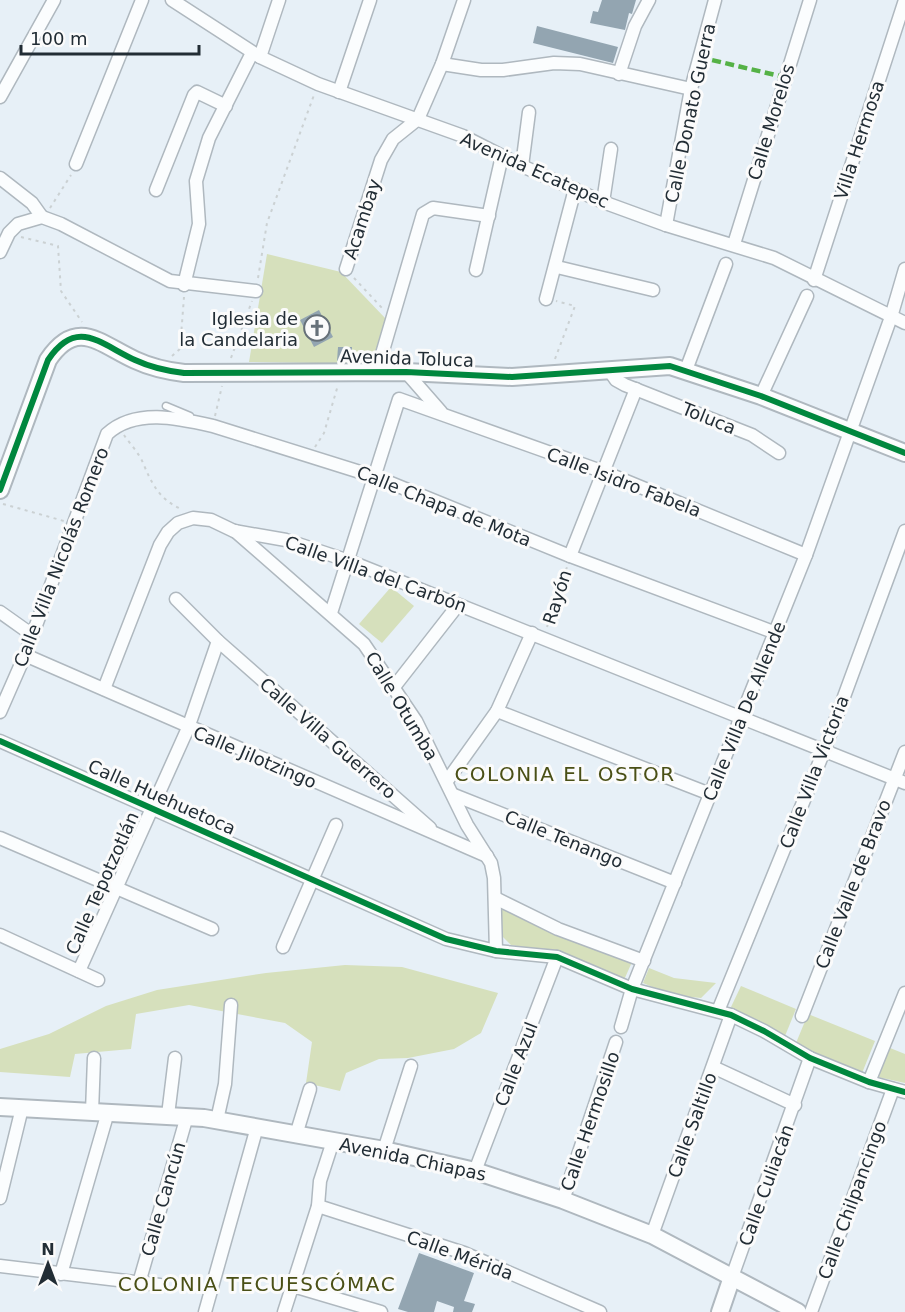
<svg xmlns="http://www.w3.org/2000/svg" width="905" height="1312" font-family="'DejaVu Sans',sans-serif">
	<rect width="100%" height="100%" fill="#e7f0f7"/>
	<g fill="#d6e0bc">
		<path d="M267,254L341,272L386,319L377,364L249,362Z"/>
		<path d="M391,587L414,606L382,643L359,624Z"/>
		<path d="M500,905L632,962L624,980L560,953L511,945L500,934Z"/>
		<path d="M345,965L402,967L498,993L481,1033L454,1049L408,1058L379,1059L346,1073L340,1091L306,1083L312,1042L285,1023L189,1005L136,1014L131,1049L75,1054L70,1077L0,1072V1049L49,1034L106,1006L157,990L266,973Z"/>
		<path d="M649,968L674,978L716,983L701,998L671,995L643,983Z"/>
		<path d="M741,986L796,1009L785,1036L731,1007Z"/>
		<path d="M808,1014L875,1041L862,1073L819,1056L796,1043Z"/>
		<path d="M890,1048L905,1054V1083L878,1077Z"/>
	</g>
	<g fill="#93a5b1">
		<path d="M602,0H636L632,14L629,13L625,30L590,23L593,11L598,12Z"/>
		<path d="M537,26L618,47L613,63L533,43Z"/>
		<path d="M319,310L333,337L314,347L300,320Z"/>
		<path d="M338,347H352L351,361H337Z"/>
		<path d="M419,1253L474,1273L464,1301L475,1304L472,1312H453L454,1307L437,1301L434,1312H408L398,1309Z"/>
	</g>
	<g fill="none" stroke-linecap="round" stroke-linejoin="round">
		<g stroke="#afb8bf" stroke-width="9">
			<path id="lane" d="M166,406L190,416"/>
		</g>
		<g stroke="#afb8bf" stroke-width="15">
			<g id="street">
				<path d="M172,0L260,57L318,84L463,136L522,166L603,202L666,225L774,258L905,323"/>
				<path d="M260,57L279,0"/>
				<path d="M442,64L481,70H503L554,63L580,64L691,89"/>
				<path d="M619,74L635,26L649,0"/>
				<path d="M339,92L370,0"/>
				<path d="M0,97L54,0"/>
				<path d="M76,164L142,0"/>
				<path d="M522,166L529,112"/>
				<path d="M0,178L32,203L42,217"/>
				<path d="M156,190L194,95L197,92L226,106"/>
				<path d="M603,202L611,149"/>
				<path d="M666,225L691,89L715,0"/>
				<path d="M734,244L810,0"/>
				<path d="M0,252L9,233L18,224L42,217L61,224L170,281L256,291"/>
				<path d="M557,267L653,290"/>
				<path d="M346,269L381,160L393,139L418,119L442,64L464,0"/>
				<path d="M476,270L502,156"/>
				<path d="M814,280L905,0"/>
				<path d="M184,285L199,224L196,181L209,138L252,53"/>
				<path d="M546,299L575,189"/>
				<path d="M609,370L616,380L625,385L752,435L779,453"/>
				<path d="M686,370L726,264"/>
				<path d="M377,371L423,214L433,208L489,216"/>
				<path d="M406,372L441,412"/>
				<path d="M761,396L807,296"/>
				<path d="M235,531L364,644L416,721L467,825L491,863L494,878L496,951"/>
				<path d="M570,556L636,389"/>
				<path d="M176,599L218,641L430,828"/>
				<path d="M0,612L31,634"/>
				<path d="M331,613L399,399L604,472L806,555"/>
				<path d="M25,655L487,856"/>
				<path d="M394,687L458,605"/>
				<path d="M104,689L160,545L168,532L178,523L193,518L211,520L234,531L286,540L349,561L905,783"/>
				<path d="M497,711L710,794"/>
				<path d="M0,712L25,655L107,434C135,408 178,418 213,426L376,477L570,556L776,633"/>
				<path d="M0,741L446,939L496,951L557,957L632,989L731,1015L764,1031L810,1058L869,1082L905,1092"/>
				<path d="M447,781L497,711L532,633"/>
				<path d="M454,795L675,883"/>
				<path d="M0,838L212,929"/>
				<path d="M495,898L558,929L644,961"/>
				<path d="M0,935L98,980"/>
				<path d="M283,947L336,825"/>
				<path d="M79,971L188,728L218,641"/>
				<path d="M718,1011L824,751L905,531"/>
				<path d="M802,1016L905,752"/>
				<path d="M621,1027L632,989L806,555L891,317L905,269"/>
				<path d="M713,1067L795,1105"/>
				<path d="M869,1082L905,993"/>
				<path d="M92,1112L94,1058"/>
				<path d="M168,1115L175,1058"/>
				<path d="M217,1120L225,1084L231,1005"/>
				<path d="M296,1135L310,1089"/>
				<path d="M384,1150L411,1066"/>
				<path d="M475,1171L557,957"/>
				<path d="M0,1198L22,1108"/>
				<path d="M563,1200L616,1042"/>
				<path d="M318,1206L464,1253L600,1312"/>
				<path d="M652,1235L731,1015"/>
				<path d="M0,1266L160,1285"/>
				<path d="M61,1274L108,1112"/>
				<path d="M732,1277L810,1058"/>
				<path d="M139,1283L187,1116"/>
				<path d="M293,1286L381,1312"/>
				<path d="M205,1312L257,1127"/>
				<path d="M284,1312L318,1206L320,1181L333,1141"/>
				<path d="M811,1312L893,1089"/>
			</g>
		</g>
		<g stroke="#afb8bf" stroke-width="20">
			<g id="secondary">
				<path d="M0,490L48,360C77,317 100,344 135,360C150,367 167,371 184,373L406,372L512,377L670,366L761,396L905,453"/>
				<path d="M0,1107L204,1118L384,1150L475,1171L563,1200L652,1235L798,1312"/>
				<path d="M720,1312L732,1277"/>
			</g>
		</g>
		<g stroke="#cbd1d3" stroke-width="2" stroke-dasharray="3 4.5" stroke-linecap="butt">
			<path d="M50,208L71,175"/>
			<path d="M21,237L58,246L61,291L82,322"/>
			<path d="M258,278L267,223L314,95"/>
			<path d="M354,278L383,309"/>
			<path d="M172,356L180,349L184,297"/>
			<path d="M231,358L252,301"/>
			<path d="M555,359L575,306L556,301"/>
			<path d="M215,416L222,386"/>
			<path d="M124,435C130,444 139,453 143,463C152,484 159,499 181,509"/>
			<path d="M315,447L324,433L338,385"/>
			<path d="M3,504L64,521"/>
			<path d="M547,627L567,567"/>
		</g>
		<use href="#lane" stroke="#fbfdfe" stroke-width="6"/>
		<use href="#street" stroke="#fbfdfe" stroke-width="12"/>
		<use href="#secondary" stroke="#fbfdfe" stroke-width="16"/>
		<path stroke="#55b246" stroke-width="4.5" stroke-dasharray="9 4.5" stroke-linecap="butt" d="M699,57L784,77"/>
		<g stroke="#fbfbfb" stroke-width="10">
			<g id="cycleway">
				<path d="M0,490L48,360C77,317 100,344 135,360C150,367 167,371 184,373L406,372L512,377L670,366L761,396L905,453"/>
				<path d="M0,741L446,939L496,951L557,957L632,989L731,1015L764,1031L810,1058L869,1082L905,1092"/>
			</g>
		</g>
		<use href="#cycleway" stroke="#00873e" stroke-width="6"/>
	</g>
	<defs>
		<g id="church-ring" transform="scale(1.35)"><circle r="9.5" fill="#fbfbfb" stroke="#677179" stroke-width="1.5"/><path d="M-1.2-6h2.4v3.5h3.3v2.4h-3.3V6h-2.4V-.1h-3.3v-2.4h3.3Z" fill="#677179"/></g>
	</defs>
	<g fill-rule="evenodd">
		<use href="#church-ring" x="317" y="328"/>
	</g>
	<g text-anchor="middle" dominant-baseline="central" stroke-width="6" stroke-linejoin="round" paint-order="stroke">
		<g font-size="18" fill="#222d35" stroke="#fbfbfb">
			<text transform="translate(690 113) rotate(-78)">Calle Donato Guerra</text>
			<text transform="translate(771 122) rotate(-73)">Calle Morelos</text>
			<text transform="translate(859 140) rotate(-72)">Villa Hermosa</text>
			<text transform="translate(535 170) rotate(24)">Avenida Ecatepec</text>
			<text transform="translate(362 219) rotate(-72)">Acambay</text>
			<text transform="translate(407 358) rotate(2)">Avenida Toluca</text>
			<text transform="translate(709 418) rotate(22)">Toluca</text>
			<text transform="translate(624 482) rotate(21)">Calle Isidro Fabela</text>
			<text transform="translate(444 506) rotate(22)">Calle Chapa de Mota</text>
			<text transform="translate(61 557) rotate(-69)">Calle Villa Nicolás Romero</text>
			<text transform="translate(376 574) rotate(20)">Calle Villa del Carbón</text>
			<text transform="translate(557 597) rotate(-72)">Rayón</text>
			<text transform="translate(402 706) rotate(59)">Calle Otumba</text>
			<text transform="translate(744 711) rotate(-68)">Calle Villa De Allende</text>
			<text transform="translate(328 738) rotate(41)">Calle Villa Guerrero</text>
			<text transform="translate(255 757) rotate(23)">Calle Jilotzingo</text>
			<text transform="translate(814 772) rotate(-69)">Calle Villa Victoria</text>
			<text transform="translate(162 797) rotate(24)">Calle Huehuetoca</text>
			<text transform="translate(564 839) rotate(22)">Calle Tenango</text>
			<text transform="translate(102 883) rotate(-66)">Calle Tepotzotlán</text>
			<text transform="translate(853 884) rotate(-69)">Calle Valle de Bravo</text>
			<text transform="translate(516 1064) rotate(-69)">Calle Azul</text>
			<text transform="translate(590 1121) rotate(-71)">Calle Hermosillo</text>
			<text transform="translate(692 1125) rotate(-70)">Calle Saltillo</text>
			<text transform="translate(413 1159) rotate(12)">Avenida Chiapas</text>
			<text transform="translate(766 1185) rotate(-70)">Calle Culiacán</text>
			<text transform="translate(163 1199) rotate(-74)">Calle Cancún</text>
			<text transform="translate(852 1200) rotate(-70)">Calle Chilpancingo</text>
			<text transform="translate(460 1255) rotate(20)">Calle Mérida</text>
		</g>
		<g font-size="18" fill="#222d35" stroke="#fbfbfb" text-anchor="end">
			<text x="298" y="318">Iglesia de<tspan x="298" dy="21">la Candelaria</tspan></text>
		</g>
		<g font-size="20" letter-spacing="1.5" fill="#4a5016" stroke="#fbfbfb">
			<text x="565" y="774">COLONIA EL OSTOR</text>
			<text x="257" y="1284">COLONIA TECUESCÓMAC</text>
		</g>
	</g>
	<g transform="translate(48 1264)" stroke="#fbfbfb" stroke-width="4.5" paint-order="stroke">
	<path d="M0-4.5L10 22L0 15L-10 22Z" fill="#222d35"/>
	<text y="-9" font-size="16" font-weight="bold" text-anchor="middle" fill="#222d35">N</text>
	</g>
	<path d="M21 45v9h178v-9" fill="none" stroke="#222d35" stroke-width="3"/>
	<text x="30" y="45" font-size="18" fill="#222d35" stroke="#fbfbfb" stroke-width="4.5" paint-order="stroke">100 m</text>
</svg>
